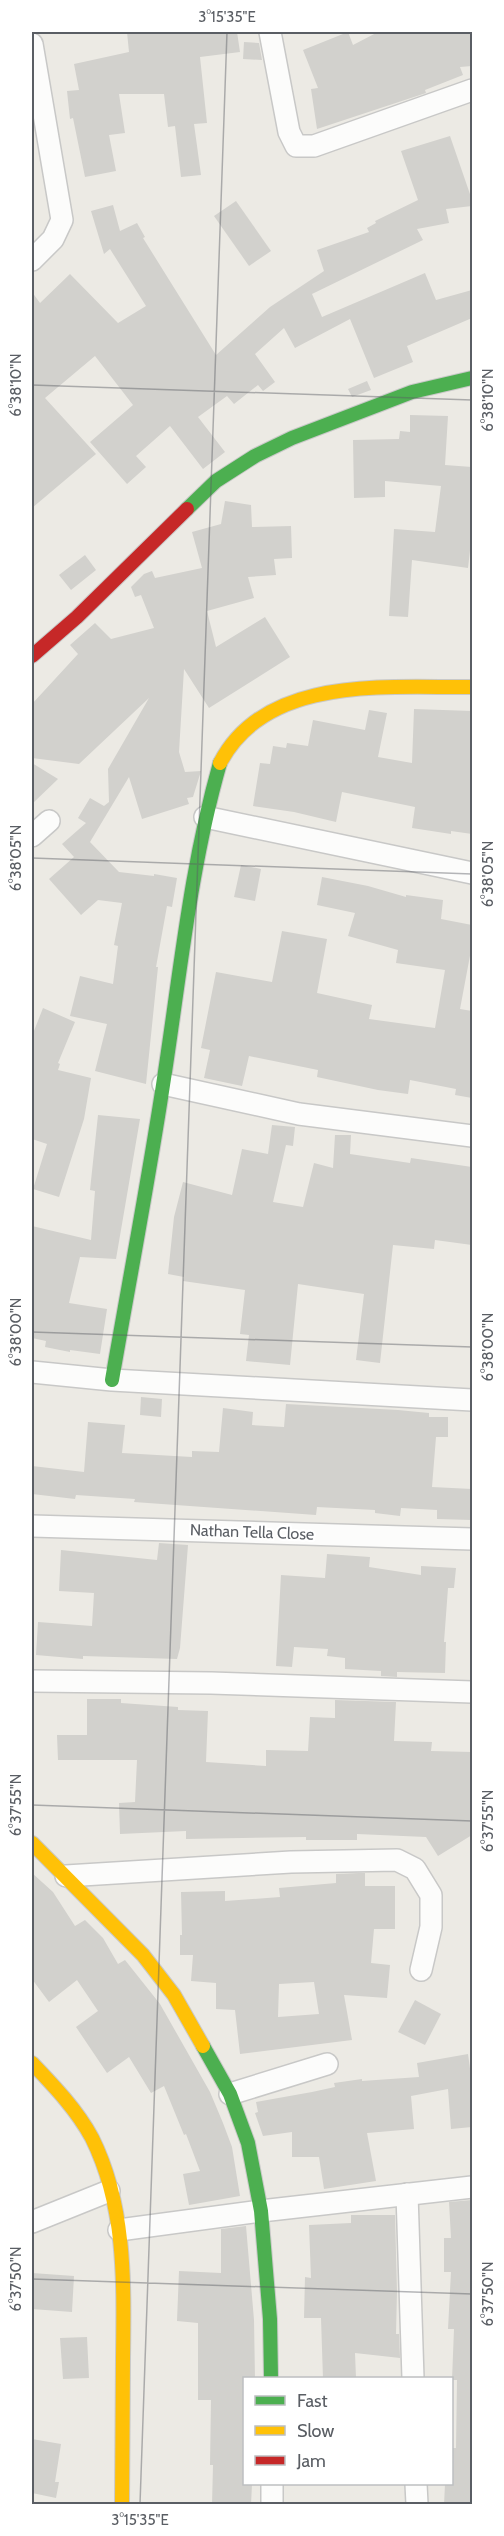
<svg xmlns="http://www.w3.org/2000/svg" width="504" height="2536" font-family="Cabin,sans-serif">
	<rect width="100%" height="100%" fill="#eceae4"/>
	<g fill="#d2d1cd" fill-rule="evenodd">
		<path d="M127,32H237L240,52L200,57L207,123L194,124L201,175L181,177L175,126L168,127L164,94H119L125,133L109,135L116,171L85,177L73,118L70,119L67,91L79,90L74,64L129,52Z"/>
		<path d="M348,32L353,45L378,32H472V66L460,67L463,75L425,90L426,93L317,129L311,89L318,88L303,50Z"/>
		<path d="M244,42L259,43L262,60L243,59Z"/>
		<path d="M450,136L472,200V206L446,209L449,223L417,229L423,240L312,294L322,317L425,273L436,300L472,290V318L407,346L413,362L374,378L350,319L295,348L284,328L255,354L275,382L263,391L258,385L234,404L227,396L198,417L225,452L203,469L170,426L136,456L146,467L127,484L90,442L133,405L95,356L45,398L96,454L32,508V292L40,303L70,274L118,323L146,306L110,249L104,254L91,211L113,205L120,231L137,223L145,237L143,238L216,355L270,307L324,271L317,250L369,232L367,228L376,223L375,221L418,200L401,151Z"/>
		<path d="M236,201L271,251L249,266L214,216Z"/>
		<path d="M367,381L371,390L352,397L348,389Z"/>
		<path d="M410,415L448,416L445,465L472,467V533L468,568L412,560L408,617L389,616L394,529L435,532L441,486L385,481V497L354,498L353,440L399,439L400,431L410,432Z"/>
		<path d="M225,501L251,505L252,527L291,526L292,558L274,559L276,575L248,577L254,598L207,611L216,647L265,617L290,657L209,708L184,669L179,752L185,772L201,771L193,797L187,798L189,804L142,819L129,777L90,842L119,872L154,876V874L177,878L172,907L167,906L156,967H158L146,1084L95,1071L107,1024L70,1016L80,976L113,984L118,946L114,945L122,903L98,900L81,915L49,879L74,857L62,844L86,823L78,818L90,798L104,806L109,802L108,769L149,698L79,764L32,758V704L78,654L70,645L95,623L111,639L154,628L141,595L135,597L131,587L144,574L152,571L155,578L202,568L192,532L221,524Z"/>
		<path d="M85,555L96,570L71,590L59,575Z"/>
		<path d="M414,709L472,711V834L451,831V834L412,828L415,807L342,792L336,822L294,812L253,806L260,763L270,764L273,746L286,748L287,743L308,746L313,720L365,730L369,710L387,713L378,757L412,763Z"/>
		<path d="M32,763L58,779L32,804Z"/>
		<path d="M241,865L261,869L255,901L234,897Z"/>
		<path d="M322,877L368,886L406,897V895L443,900L441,919L472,925V945L460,1009L472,1011V1098L455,1095L456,1089L410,1080L408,1094L378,1090L317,1077L318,1070L249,1056L242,1086L204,1078L210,1050L201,1048L216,972L272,982L282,931L327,939L317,993L372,1005L369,1019L435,1028L445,970L396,963L398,950L348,936L355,913L317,905Z"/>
		<path d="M43,1008L75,1022L58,1063L60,1064L58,1070L91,1078L84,1119L59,1197L33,1189L47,1144L32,1139V1036Z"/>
		<path d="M98,1115L140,1119L116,1259L80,1257L69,1303L107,1309L100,1354L70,1350V1352L45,1347L46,1341L32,1338V1226L91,1240L95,1191L90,1190Z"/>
		<path d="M272,1125L295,1127L293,1146L286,1145L273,1202L303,1207L314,1163L333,1168L335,1135H351L350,1154L410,1163L411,1158L472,1167V1245L435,1240L434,1249L393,1245L380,1363L356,1360L364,1294L298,1284L290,1365L246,1361L249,1335L240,1334L245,1290L183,1281L184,1277L168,1274L174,1217L183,1182L232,1195L242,1149L268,1154Z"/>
		<path d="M141,1397L162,1399L161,1417L140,1415Z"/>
		<path d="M286,1404L398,1410L429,1413V1417H448V1437H436L432,1487L472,1489V1520L437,1519V1510L401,1508L400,1516L375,1513V1510L317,1507L316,1515L134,1502L135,1499L76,1495L75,1499L32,1494V1466L84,1472L88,1422L125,1425L122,1453L192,1457V1451L219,1452L223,1408L253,1412L252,1425L284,1427Z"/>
		<path d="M159,1543L188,1545L180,1648L177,1659L83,1656V1659L36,1655L38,1622L92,1626L94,1593L59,1591L61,1550L157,1560Z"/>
		<path d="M327,1554L370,1557L369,1567L421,1575V1566L456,1568L454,1588H448L444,1642H446L445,1673L397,1672V1677L381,1676V1671L345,1669V1658L327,1656L328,1649L294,1647L292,1667L276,1666L281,1575L325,1578Z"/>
		<path d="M87,1699H121V1703L178,1707V1710L208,1711L206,1762L266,1766V1750L308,1751L310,1717L335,1718V1700L396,1702L394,1741L432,1742L431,1751L472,1752V1835L438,1856L426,1837L357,1834V1840H306V1837L186,1839V1831L120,1834L119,1803L135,1802L137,1760H58L57,1735H87Z"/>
		<path d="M32,1873L53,1892L75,1926L85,1920L103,1938L118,1964L125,1960L160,2004L210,2092L223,2123L232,2147L240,2196L189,2205L183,2174L200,2171L186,2134L184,2135L164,2086L151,2093L129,2057L107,2073L76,2027L98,2011L77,1980L49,2002L32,1979Z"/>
		<path d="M359,1873H365V1886H395V1929H374L371,1963L390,1965L387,1998L344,1995L352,2040L240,2054L235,2010L216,2009V1983L191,1981L193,1955H180V1935H182L181,1892L225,1891V1901L280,1897L279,1888L336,1883V1874ZM314,1982L319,2014L278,2017L279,1984Z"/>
		<path d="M415,2000L441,2014L425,2045L398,2032Z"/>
		<path d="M468,2054L472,2083V2127L451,2129L448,2089L411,2096L414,2129L367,2133L376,2181L324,2189L319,2157H292V2132L263,2136L255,2113L258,2112L256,2102L312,2092L335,2087L334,2083L362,2079V2081L419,2077L417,2063Z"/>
		<path d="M472,2200V2505H444L445,2484H452V2448H456L457,2380H452L454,2329H448L451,2272H444V2238H451L449,2202Z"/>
		<path d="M351,2215H395L397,2291L396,2334H399L400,2358L355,2353L356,2378L323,2379L321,2318H304L305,2277L311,2278L309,2225L351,2223Z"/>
		<path d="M246,2226L254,2320L255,2379H244V2484H252L251,2505H212L213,2465H210L211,2400H198V2323L177,2321L179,2271L221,2273V2229Z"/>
		<path d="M32,2273L74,2276L72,2312L32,2309Z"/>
		<path d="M87,2337L89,2378L63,2379L60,2338Z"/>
		<path d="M32,2439L61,2444L55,2482H59L56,2498L32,2493Z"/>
	</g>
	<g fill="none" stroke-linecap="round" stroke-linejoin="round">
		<g stroke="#c8c8c7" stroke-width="24">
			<g id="street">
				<path d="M270,32L289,132L296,146H314L472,90"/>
				<path d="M32,44L62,220L53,239L32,260"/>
				<path d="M205,817L472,873"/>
				<path d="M32,836L49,821"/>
				<path d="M163,1084L299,1114L472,1136"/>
				<path d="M32,1372L112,1380L472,1400"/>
				<path d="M32,1526L472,1539"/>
				<path d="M32,1681L211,1683L472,1692"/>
				<path d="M66,1876L291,1862L397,1860L415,1869L431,1895V1927L421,1970"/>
				<path d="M230,2094L327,2064"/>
				<path d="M407,2194L413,2378"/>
				<path d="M32,2222L109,2191"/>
				<path d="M119,2230L261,2211L472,2187"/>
				<path d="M272,2484V2504"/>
				<path d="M416,2484L417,2504"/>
			</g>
		</g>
		<g stroke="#c9c9c8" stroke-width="16">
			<g id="fast">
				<path d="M187,509L216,481L255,456L292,438L412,392L472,378"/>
				<path d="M112,1380C129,1282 148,1183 163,1085C180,976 190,868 220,763"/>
				<path d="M203,2046L230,2094L248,2143L261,2211L270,2319L271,2378"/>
			</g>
		</g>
		<g stroke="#c9c9c8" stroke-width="16">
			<g id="slow">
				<path d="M220,763C266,674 389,688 472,687"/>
				<path d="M32,1843L143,1955L174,1995L203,2046"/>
				<path d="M32,2063C54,2086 77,2110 92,2138C126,2206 124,2283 123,2358C123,2406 122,2455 122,2504"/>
			</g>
		</g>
		<g stroke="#c9c9c8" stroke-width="16">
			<path id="jam" d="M32,656L77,617L187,509"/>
		</g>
		<use href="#street" stroke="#fcfcfb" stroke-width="21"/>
		<use href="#fast" stroke="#4caf50" stroke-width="14"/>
		<use href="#slow" stroke="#ffc107" stroke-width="14"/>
		<use href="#jam" stroke="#c62828" stroke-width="14"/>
	</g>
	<path fill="none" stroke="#5a5e64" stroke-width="1.5" stroke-opacity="0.45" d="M32,385L472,400M32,858L472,874M32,1332L472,1347M32,1805L472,1821M32,2279L472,2294M140,2504L227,32"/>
	<g text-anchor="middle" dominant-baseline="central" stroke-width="4.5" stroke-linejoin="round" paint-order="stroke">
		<g font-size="16" fill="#5a5e64" stroke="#fff">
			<text transform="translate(252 1532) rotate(2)">Nathan Tella Close</text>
		</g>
	</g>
	<rect width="504" height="2536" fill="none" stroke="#ffffff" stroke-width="66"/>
	<rect x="243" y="2377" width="210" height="108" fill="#ffffff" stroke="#bdbfc1" stroke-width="1.5"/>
	<rect x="255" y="2396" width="30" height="9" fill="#4caf50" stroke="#bdbfc1" stroke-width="1.5"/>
	<text x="297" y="2407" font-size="18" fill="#5a5e64">Fast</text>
	<rect x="255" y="2426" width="30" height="9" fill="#ffc107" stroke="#bdbfc1" stroke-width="1.5"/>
	<text x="297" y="2437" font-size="18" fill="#5a5e64">Slow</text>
	<rect x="255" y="2456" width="30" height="9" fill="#c62828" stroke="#bdbfc1" stroke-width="1.5"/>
	<text x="297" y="2467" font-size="18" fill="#5a5e64">Jam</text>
	<rect x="33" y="33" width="438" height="2470" fill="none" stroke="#5a5e64" stroke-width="2"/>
	<g font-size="15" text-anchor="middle" fill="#5a5e64">
		<text x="227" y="22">3°15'35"E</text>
		<text transform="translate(16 385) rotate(-90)" y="5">6°38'10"N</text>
		<text transform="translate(488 400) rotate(-90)" y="5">6°38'10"N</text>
		<text transform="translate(16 858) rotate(-90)" y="5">6°38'05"N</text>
		<text transform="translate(488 874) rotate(-90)" y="5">6°38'05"N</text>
		<text transform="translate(16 1332) rotate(-90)" y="5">6°38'00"N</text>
		<text transform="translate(488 1347) rotate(-90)" y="5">6°38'00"N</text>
		<text transform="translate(16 1805) rotate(-90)" y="5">6°37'55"N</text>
		<text transform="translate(488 1821) rotate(-90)" y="5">6°37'55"N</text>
		<text transform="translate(16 2279) rotate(-90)" y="5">6°37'50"N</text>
		<text transform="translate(488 2294) rotate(-90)" y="5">6°37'50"N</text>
		<text x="140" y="2525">3°15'35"E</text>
	</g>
</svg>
